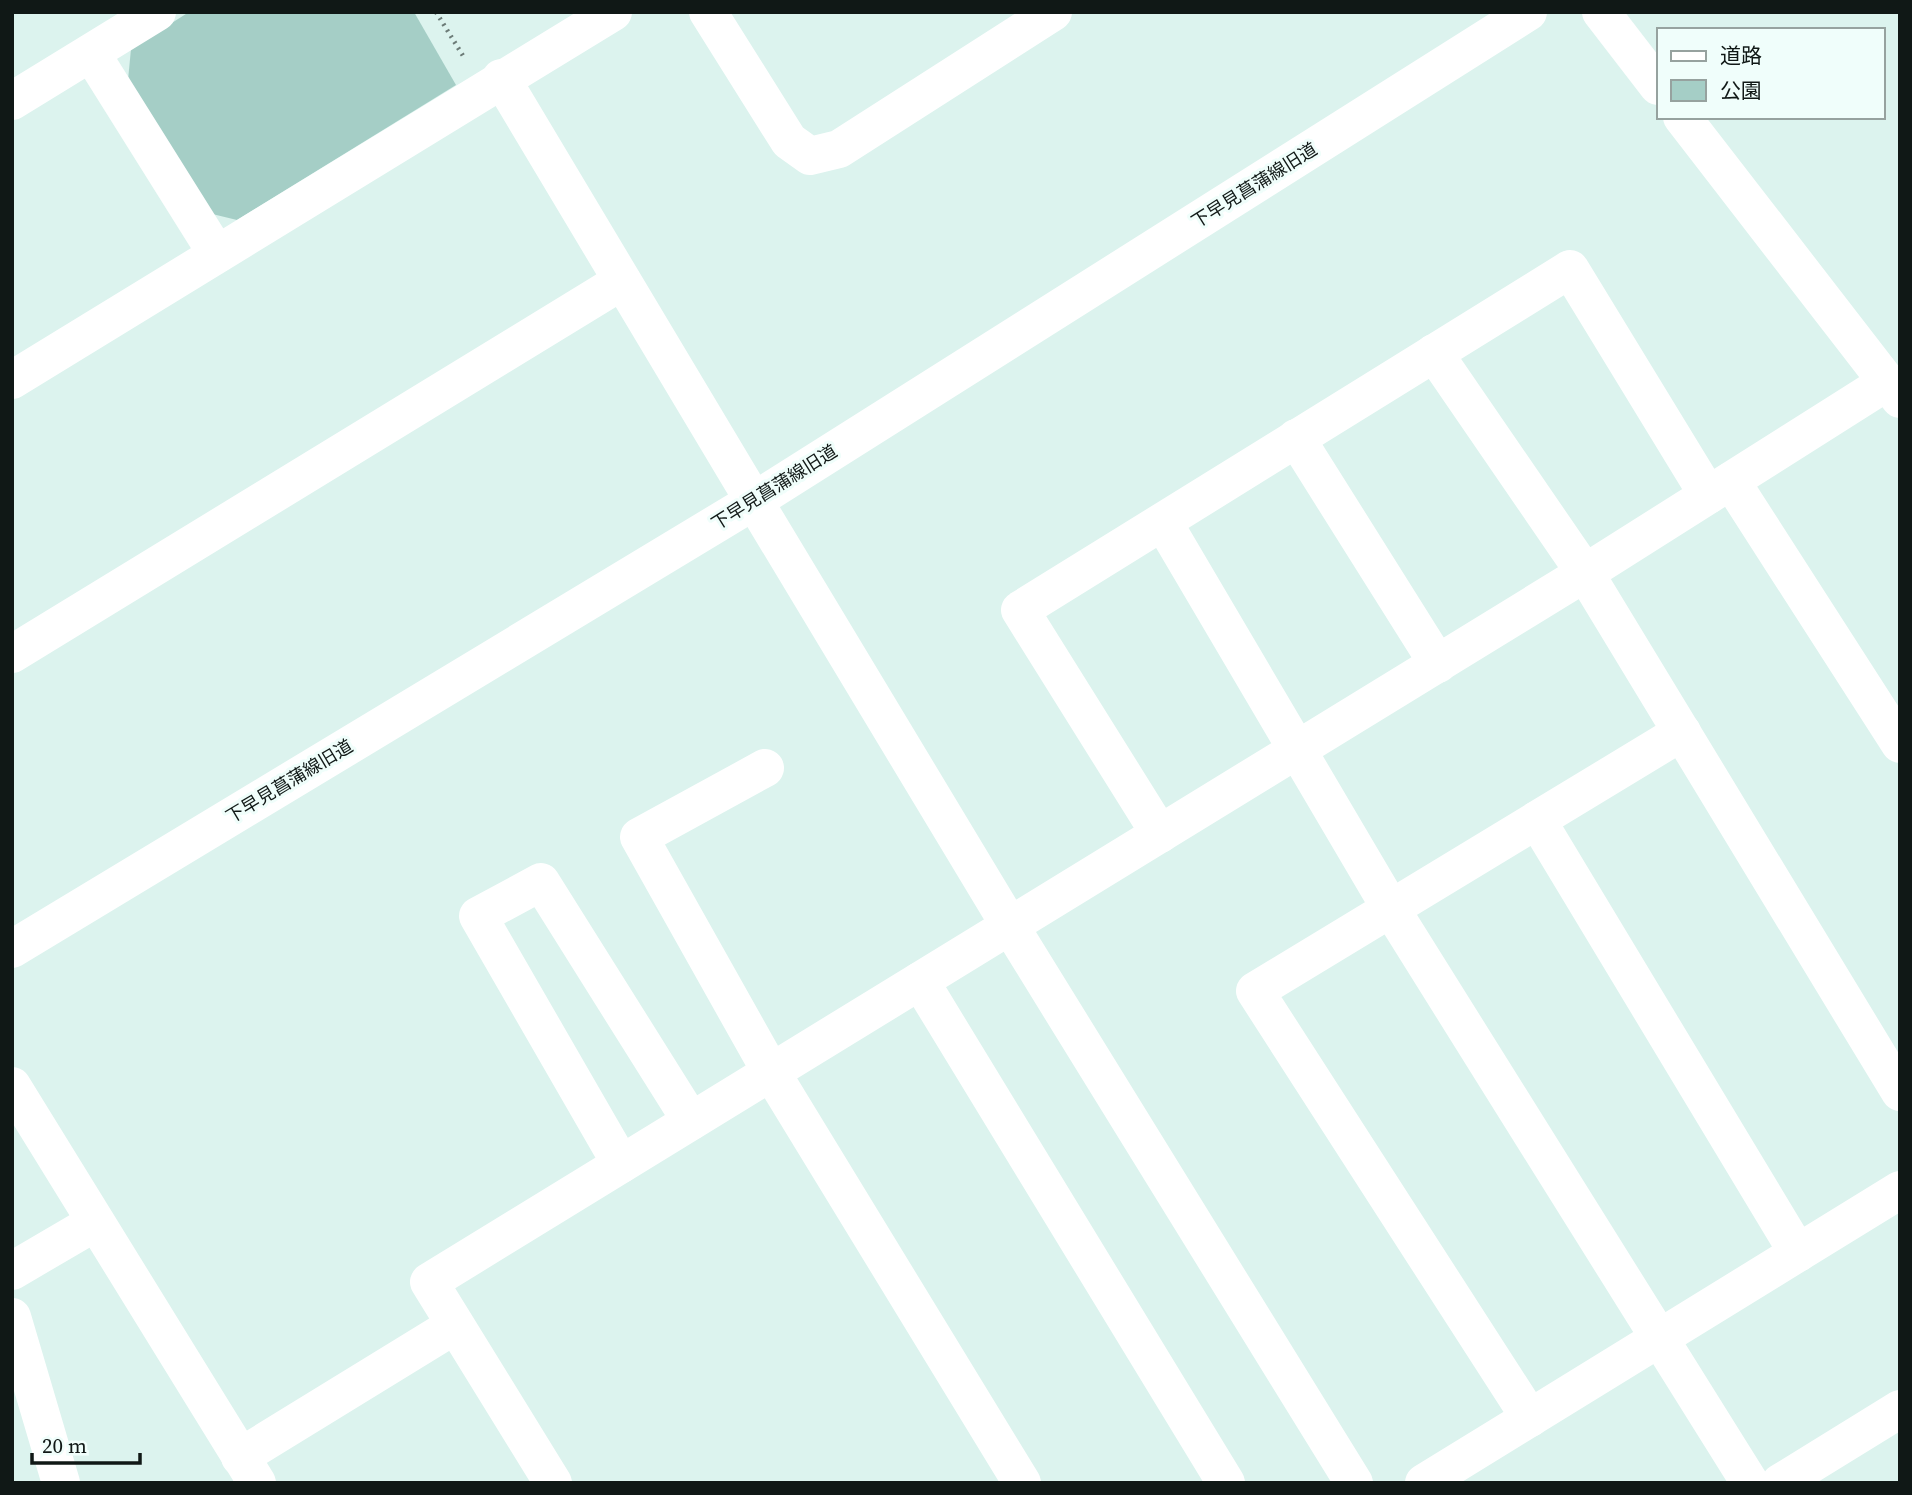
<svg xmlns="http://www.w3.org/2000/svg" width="1912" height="1495" font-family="'Source Serif 4','Noto Sans JP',serif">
	<rect width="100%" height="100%" fill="#dcf3ee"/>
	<path fill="#a5cec6" d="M189,12H414L456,85L237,220L204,212L128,80L131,49Z"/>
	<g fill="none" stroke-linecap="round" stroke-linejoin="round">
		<path stroke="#6c7b77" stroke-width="4.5" stroke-dasharray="2 5" stroke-linecap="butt" d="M436,12L465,59"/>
		<g stroke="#fff" stroke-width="38">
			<path d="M708,12L789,141L810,156L839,149L1053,12"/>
			<path d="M91,53L217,254"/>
			<path d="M501,78L754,501"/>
			<path d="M12,101L157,12"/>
			<path d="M1434,353L1585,573L1900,1092"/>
			<path d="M12,380L613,12"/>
			<path d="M1296,438L1438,664"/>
			<path d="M1731,481L1900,744"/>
			<path d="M1163,522L1391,909L1750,1483"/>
			<path d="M12,654L622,281"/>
			<path d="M765,768L639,837L771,1072L1022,1483"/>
			<path d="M1537,820L1798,1253"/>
			<path d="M1160,834L1020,610L1570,269L1708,495"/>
			<path d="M920,981L1226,1483"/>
			<path d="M12,1086L257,1483"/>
			<path d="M621,1164L478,916L541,882L691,1121"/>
			<path d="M12,1271L94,1223"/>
			<path d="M12,1317L61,1483"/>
			<path d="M1530,1418L1255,991L1682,732"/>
			<path d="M240,1457L455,1325"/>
			<path d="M553,1483L429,1282L1585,573L1887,382"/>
			<path d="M1424,1483L1900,1190"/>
			<path d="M1780,1483L1900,1409"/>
		</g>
		<g stroke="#fff" stroke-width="38">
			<path d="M1601,12L1658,86"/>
			<path d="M1682,117L1900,399"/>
			<path d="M754,501L1010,926L1354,1483"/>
			<path d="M12,949L754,501L1528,12"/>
		</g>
	</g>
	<g text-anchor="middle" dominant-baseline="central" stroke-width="6" stroke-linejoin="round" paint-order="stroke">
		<g font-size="18" fill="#101816" stroke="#f0fefb">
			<text transform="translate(1254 185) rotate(-32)">下早見菖蒲線旧道</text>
			<text transform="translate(774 487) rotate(-32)">下早見菖蒲線旧道</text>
			<text transform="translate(289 781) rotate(-31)">下早見菖蒲線旧道</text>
		</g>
	</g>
	<rect width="1912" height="1495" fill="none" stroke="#101816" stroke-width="28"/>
	<rect x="1657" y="28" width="228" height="91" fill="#f0fefb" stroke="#96a29f" stroke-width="2"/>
	<rect x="1671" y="51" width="35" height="10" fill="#ffffff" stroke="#96a29f" stroke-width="2"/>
	<text x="1720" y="63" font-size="21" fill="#101816">道路</text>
	<rect x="1671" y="80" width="35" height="21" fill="#a5cec6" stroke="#96a29f" stroke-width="2"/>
	<text x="1720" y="98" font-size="21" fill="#101816">公園</text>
	<path d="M32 1453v10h108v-10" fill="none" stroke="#101816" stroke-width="3.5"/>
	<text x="42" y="1453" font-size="21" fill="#101816" stroke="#f0fefb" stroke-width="5" paint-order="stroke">20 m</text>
</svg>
